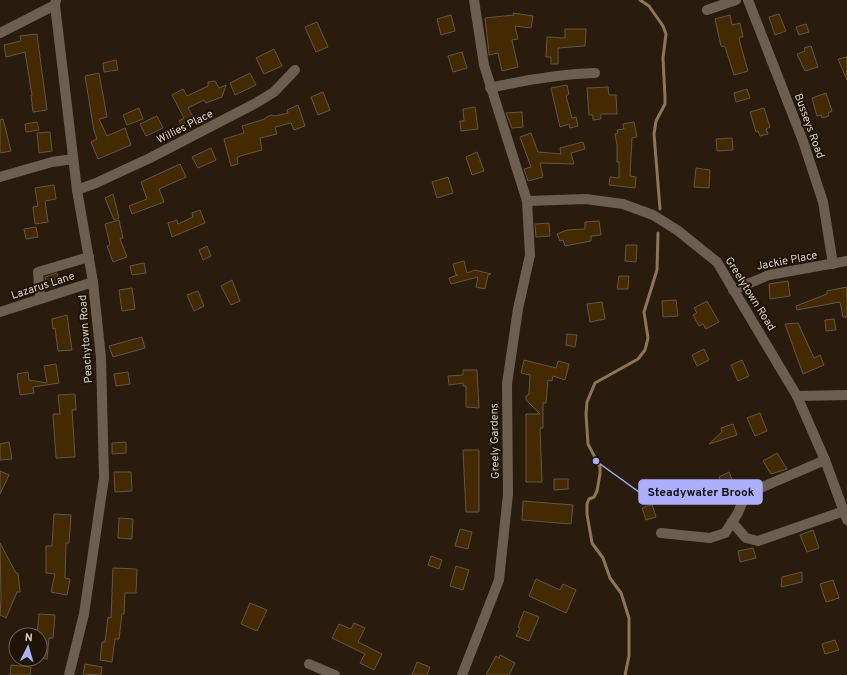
<svg xmlns="http://www.w3.org/2000/svg" width="847" height="675" font-family="Overpass,sans-serif">
	<rect width="100%" height="100%" fill="#291c0d"/>
	<g fill="none" stroke-linecap="round" stroke-linejoin="round">
		<g stroke="#8c7658" stroke-width="3">
			<path d="M640,0L649,6L663,26L666,34L663,58L665,97V104L656,121L654,134L660,209"/>
			<path d="M625,675L629,656V618L621,593L610,578L603,558L592,543L587,514V504L589,499L594,497L597,491L600,474V467L588,444L586,414L587,402L595,383L638,359L645,350L648,338L644,312L657,270L658,233"/>
		</g>
	</g>
	<g fill="#442a01" stroke="#645644">
		<path d="M513,13L533,16L531,28L515,26L518,39L512,40L518,67L502,71L498,53L489,55V53L485,18L514,15Z"/>
		<path d="M779,14L786,31L775,35L769,17Z"/>
		<path d="M451,15L455,31L441,35L437,19Z"/>
		<path d="M730,15L732,25L740,23L743,37H739L740,43L748,71L734,75L725,47L721,46L715,19Z"/>
		<path d="M317,22L328,47L316,52L305,27Z"/>
		<path d="M806,24L809,32L799,35L796,27Z"/>
		<path d="M565,29H586L585,46L558,48V64H551V57H546L547,37L565,38Z"/>
		<path d="M37,34L47,110L33,112L31,95H32L25,52L6,57L4,45L21,41L20,36Z"/>
		<path d="M811,46L818,67L805,71L797,54L805,51L804,48Z"/>
		<path d="M274,49L282,66L264,74L256,58Z"/>
		<path d="M462,52L467,68L453,72L448,56Z"/>
		<path d="M847,57V80L838,59Z"/>
		<path d="M116,60L118,70L104,72L103,63Z"/>
		<path d="M99,73L107,117L99,119L107,136L125,128L131,145L98,159L91,142L97,139L94,131L85,76Z"/>
		<path d="M250,73L256,85L235,95L230,83Z"/>
		<path d="M215,81L219,88L226,85L222,97L206,103L204,100L188,108L196,122L183,128L179,121L184,118L172,95L183,89L187,96L208,86V82Z"/>
		<path d="M567,85L569,94L566,96L572,118L576,117L578,126L570,128L569,124L560,127L551,88Z"/>
		<path d="M608,87L609,95H616L617,114H601V119L593,120V115H589L587,88Z"/>
		<path d="M747,89L750,98L736,102L734,93Z"/>
		<path d="M323,92L330,110L318,115L311,97Z"/>
		<path d="M826,93L832,111L828,113L829,116L822,118L821,115L817,116L812,98Z"/>
		<path d="M298,105L305,126L294,130L291,123L275,127L277,134L260,138L262,150L240,156L237,158L238,164L231,166L224,139L244,133L242,126L265,119V118L271,115L275,116L288,113L287,110Z"/>
		<path d="M475,107L478,129L461,131L460,121H464L463,109Z"/>
		<path d="M139,108L143,119L127,125L123,115Z"/>
		<path d="M764,108L770,127L766,129L768,134L760,136L758,131L756,132L750,112Z"/>
		<path d="M522,112L523,127L512,128L506,113Z"/>
		<path d="M157,116L163,128L146,136L140,124Z"/>
		<path d="M3,119L11,151L0,153V120Z"/>
		<path d="M37,122L39,130L26,132L25,124Z"/>
		<path d="M634,122L637,137L632,138L630,176L636,177L635,188L609,185L610,177L619,178V162H617V145L615,134L618,133L617,130L624,129L623,124Z"/>
		<path d="M50,132L52,151L39,153L37,133Z"/>
		<path d="M531,133L538,152L561,154L560,148L583,142L585,149L571,153L574,164L540,163L543,177L528,181L524,169L531,167L520,137Z"/>
		<path d="M732,138L733,150L717,151L716,139Z"/>
		<path d="M211,148L216,160L198,168L192,157Z"/>
		<path d="M477,152L484,171L472,175L466,157Z"/>
		<path d="M180,164L186,177L159,189L164,202L132,214L129,206L147,199L141,182Z"/>
		<path d="M696,168L710,170L709,188L694,187Z"/>
		<path d="M448,177L453,193L437,198L432,182Z"/>
		<path d="M54,185L56,199L45,201L48,222L35,224L33,207L38,206L35,188Z"/>
		<path d="M113,194L119,218L114,220L105,198Z"/>
		<path d="M200,210L205,223L172,237L168,223L177,220L178,224L193,217L192,213Z"/>
		<path d="M119,220L123,238L120,239L127,257L113,262L107,246L110,245L105,224Z"/>
		<path d="M599,221L601,235L591,236V241L565,246L563,240L560,241L557,234L567,230L585,229V222Z"/>
		<path d="M549,223L550,236L536,237L535,224Z"/>
		<path d="M36,227L38,237L26,239L24,229Z"/>
		<path d="M626,245H637L636,262L625,261Z"/>
		<path d="M207,246L211,256L203,260L199,250Z"/>
		<path d="M464,261L467,273L475,270L491,274L488,275L485,289L476,287L478,277L451,284L449,278L458,275H456L453,264Z"/>
		<path d="M144,263L146,273L132,275L130,266Z"/>
		<path d="M57,273L59,285L47,288L45,277Z"/>
		<path d="M619,276H629L628,289H617Z"/>
		<path d="M232,280L240,301L231,305L221,286Z"/>
		<path d="M788,281L790,296L770,299L769,284Z"/>
		<path d="M847,287V317H843L840,302L797,310L796,306L827,294V291Z"/>
		<path d="M132,288L135,309L122,311L119,290Z"/>
		<path d="M198,291L204,306L194,311L187,295Z"/>
		<path d="M676,300L678,316L663,317L662,301Z"/>
		<path d="M707,301L719,322L706,329L703,324L699,326L693,315L697,313L694,308Z"/>
		<path d="M602,302L605,319L590,322L587,304Z"/>
		<path d="M67,315L72,350L58,351L55,328L53,329L52,319Z"/>
		<path d="M834,319L836,330L826,331L825,320Z"/>
		<path d="M798,323L814,358L820,355L824,365L803,374L785,324Z"/>
		<path d="M567,334L577,335L575,347L566,345Z"/>
		<path d="M142,337L145,348L113,357L109,346Z"/>
		<path d="M704,349L709,360L697,366L692,355Z"/>
		<path d="M524,360L556,368L558,361L569,364L565,380L553,376L552,381L548,380L546,403H543V428H540L542,482H526V414H540L526,400V396L529,394L530,375L521,373Z"/>
		<path d="M742,360L749,376L738,381L731,365Z"/>
		<path d="M56,364L59,383L33,387L34,393L20,395L17,374L28,372L29,380L47,383L44,366Z"/>
		<path d="M463,370H477L479,408L466,407V386H463V383L449,385L448,376L463,375Z"/>
		<path d="M128,372L130,384L116,386L114,374Z"/>
		<path d="M75,394L76,410H72L75,457L56,458L53,414H60L58,395Z"/>
		<path d="M760,413L767,431L755,436L747,418Z"/>
		<path d="M733,424L737,435L709,444L722,432L721,428Z"/>
		<path d="M9,442L12,459L0,460V444Z"/>
		<path d="M126,442V453L112,454V443Z"/>
		<path d="M463,450H479V512H466Z"/>
		<path d="M777,453L787,469L771,474L763,461Z"/>
		<path d="M0,471L9,475L0,494Z"/>
		<path d="M114,472H131L132,491L115,492Z"/>
		<path d="M729,472L734,484L723,488L719,477Z"/>
		<path d="M554,479H568V489L554,490Z"/>
		<path d="M523,501L573,505L571,524L522,520Z"/>
		<path d="M652,504L656,517L646,520L642,508Z"/>
		<path d="M54,514L71,515L69,543H66L65,578L70,579L67,595L51,592L55,574L46,573V546H52Z"/>
		<path d="M119,518L133,519L132,539L118,538Z"/>
		<path d="M460,529L472,532L468,549L455,546Z"/>
		<path d="M813,530L819,548L807,552L800,535Z"/>
		<path d="M0,543L16,573H18L20,592H17L6,618L0,615L1,598Z"/>
		<path d="M753,548L756,558L740,562L738,551Z"/>
		<path d="M431,556L442,560L439,569L428,565Z"/>
		<path d="M456,566L469,570L463,590L450,586Z"/>
		<path d="M113,568L137,569L136,593H125L124,614H122L119,639H115L112,662L100,660L102,642H105L108,617L111,618Z"/>
		<path d="M802,572V582L781,587L782,577Z"/>
		<path d="M536,579L560,590L563,584L576,590L566,613L529,596Z"/>
		<path d="M833,580L839,598L826,602L820,584Z"/>
		<path d="M250,603L267,610L257,631L241,624Z"/>
		<path d="M524,611L539,617L529,641L516,636L520,628L518,627Z"/>
		<path d="M39,614L55,615L53,638H49L47,659L40,658V635H37Z"/>
		<path d="M354,623L365,628L358,642L382,654L374,670L360,663L365,654L332,638L339,624L351,629Z"/>
		<path d="M835,640L839,650L825,654L822,644Z"/>
		<path d="M500,655L515,663L509,675H486L496,656L499,658Z"/>
		<path d="M417,662L430,667L427,675H412Z"/>
		<path d="M85,664L102,667L101,675L83,674Z"/>
		<path d="M11,665L31,667L30,675H10Z"/>
	</g>
	<g fill="none" stroke-linecap="round" stroke-linejoin="round">
		<g stroke="#6c5f4f" stroke-width="10">
			<path d="M56,0L55,5L77,190L93,282L101,358L104,478L84,614L69,675"/>
			<path d="M474,0L484,65L527,201L586,199L623,204L653,215L677,230L717,262L797,396L825,460L847,520"/>
			<path d="M748,0L803,141L823,202L833,264"/>
			<path d="M707,10L736,0"/>
			<path d="M0,33L55,5"/>
			<path d="M490,88C525,80 560,74 595,73"/>
			<path d="M0,177L52,162L73,159"/>
			<path d="M77,190L96,183L150,158L256,103L274,92L295,70"/>
			<path d="M733,290L769,275L847,261"/>
			<path d="M40,299L38,272L89,257"/>
			<path d="M0,312L93,282"/>
			<path d="M797,396L847,395"/>
			<path d="M732,522L746,538L758,541L844,511"/>
			<path d="M661,533L710,538L725,533L738,513L744,498L751,492L825,460"/>
			<path d="M309,664L335,675"/>
			<path d="M462,675L499,580L508,494L507,384L518,309L530,255L527,201"/>
		</g>
	</g>
	<g text-anchor="middle" dominant-baseline="central" stroke-width="4" stroke-linejoin="round" paint-order="stroke">
		<g font-size="11" fill="#d8d0c6" stroke="#1f1305">
			<text transform="translate(809 126) rotate(70)">Busseys Road</text>
			<text transform="translate(185 127) rotate(-27)">Willies Place</text>
			<text transform="translate(787 261) rotate(-11)">Jackie Place</text>
			<text transform="translate(43 286) rotate(-18)">Lazarus Lane</text>
			<text transform="translate(750 294) rotate(58)">Greelytown Road</text>
			<text transform="translate(86 339) rotate(-94)">Peachytown Road</text>
			<text transform="translate(495 441) rotate(-91)">Greely Gardens</text>
		</g>
	</g>
	<path fill="none" stroke="#acaffb" stroke-width="1.5" d="M596 461L639 492"/>
	<circle fill="#acaffb" stroke="#1f1305" stroke-width="1.5" cx="596" cy="461" r="4"/>
	<rect fill="#acaffb" stroke="#acaffb" stroke-width="1.5" x="639" y="480" width="123" height="24" rx="4"/>
	<g font-size="12" text-anchor="middle" font-weight="bold" fill="#111">
		<text x="701" y="496">Steadywater Brook</text>
	</g>
	<g transform="translate(28 647) rotate(5)"><circle r="19" fill="#1f1305" stroke="#695f52"/>
	<path d="M0-3L7 15L0 10L-7 15Z" fill="#acaffb"/>
	<text y="-6" font-size="11" font-weight="bold" text-anchor="middle" fill="#d8d0c6">N</text>
	</g>
</svg>
